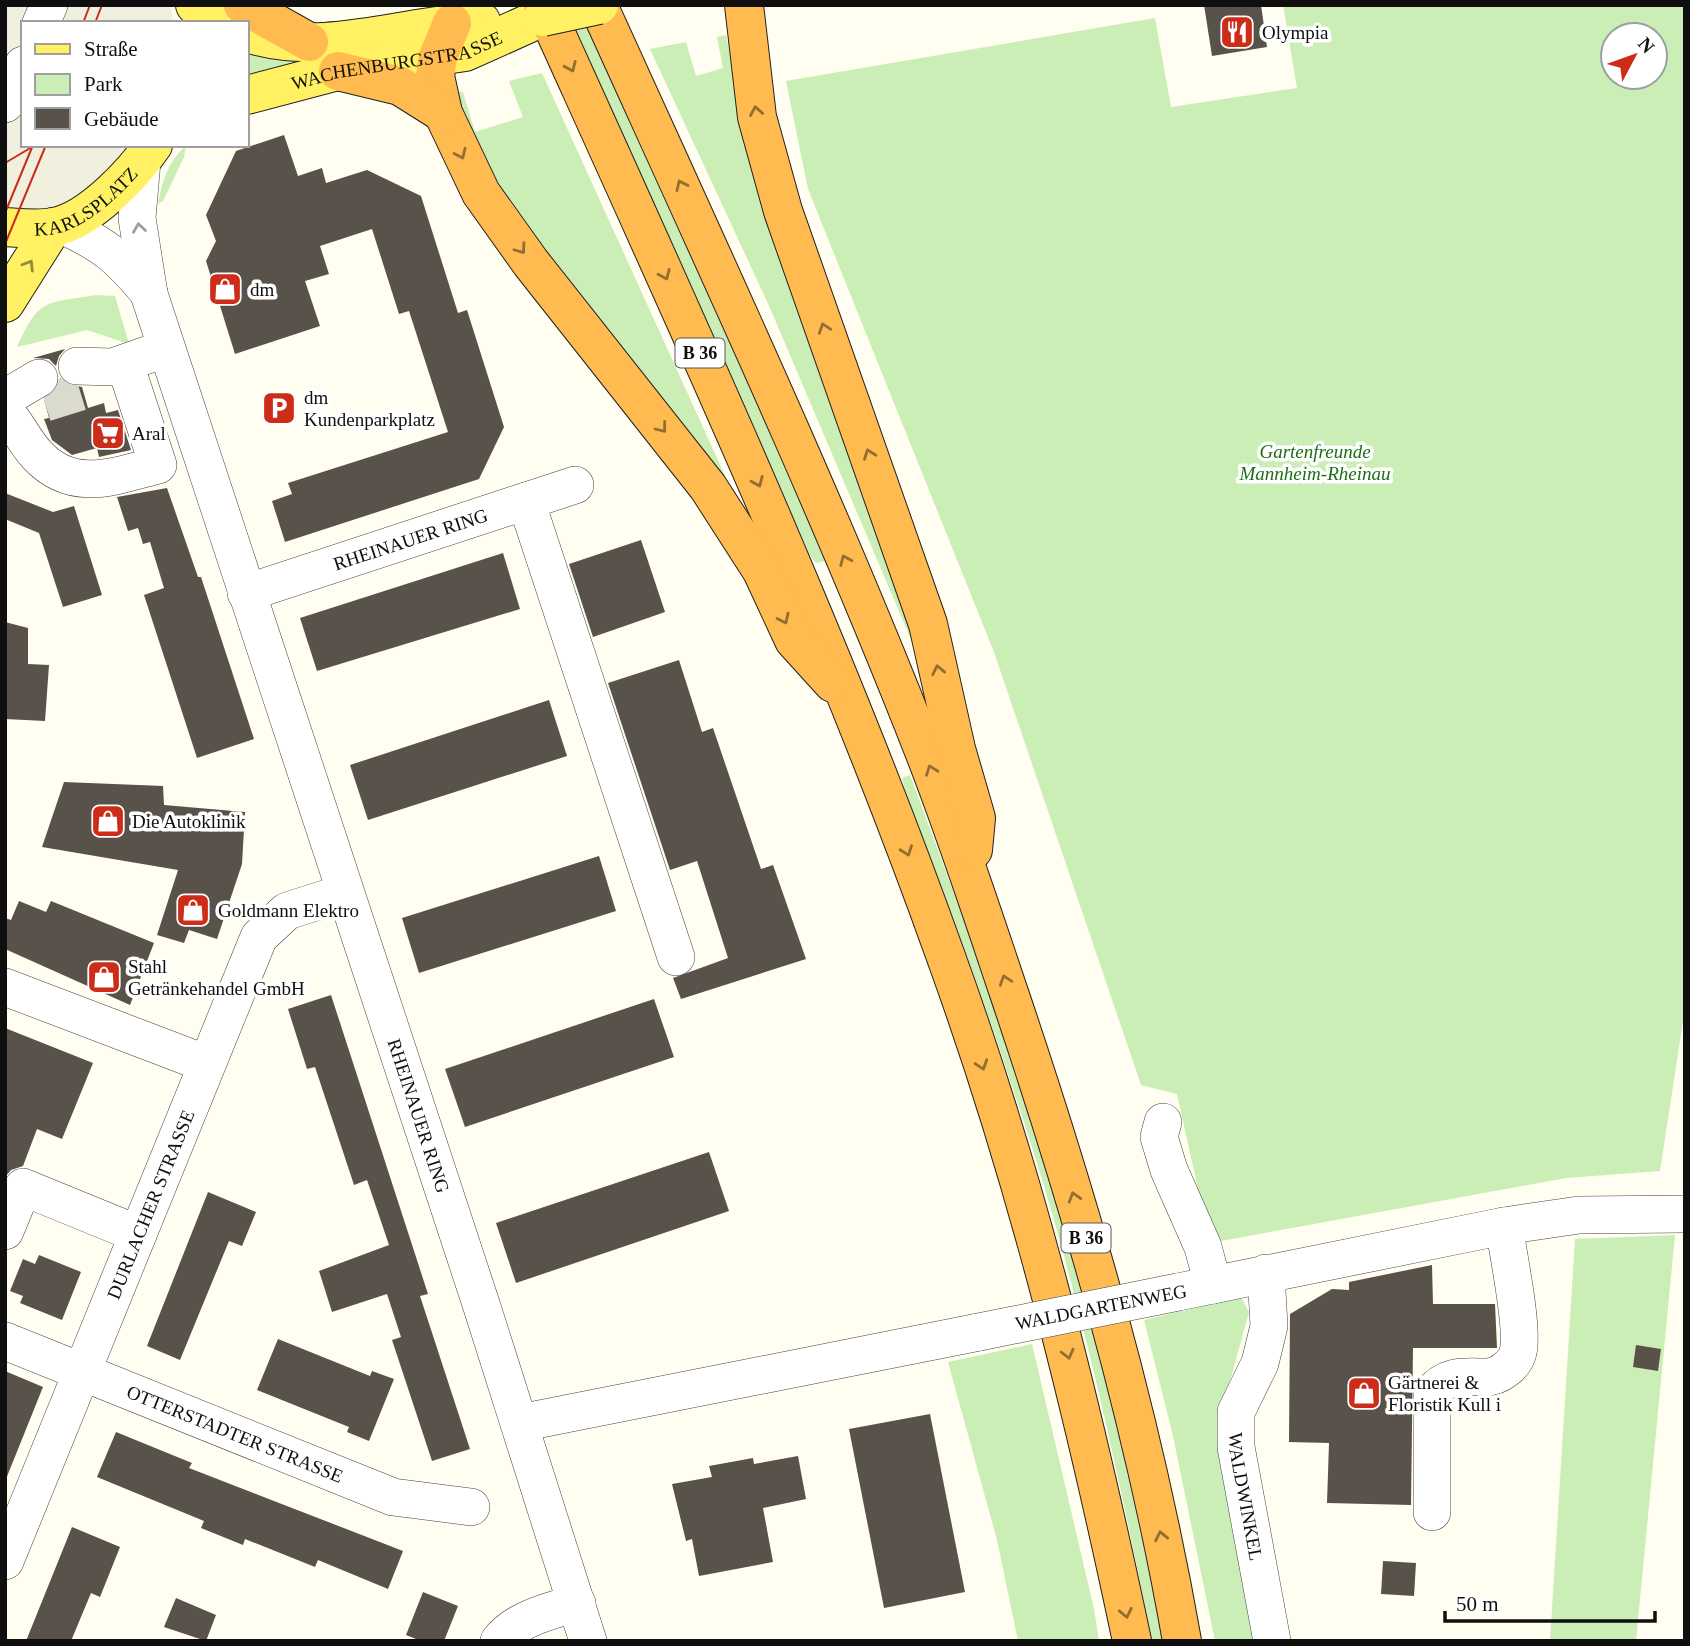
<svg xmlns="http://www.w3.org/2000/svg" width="1690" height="1646" font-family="Georgia,serif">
	<rect width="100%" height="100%" fill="#fffef1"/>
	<g fill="#caeeb6" fill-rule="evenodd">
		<path d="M564,5H577L775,443L825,561L816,563L811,557Z"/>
		<path d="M1283,5H1685V1008L1660,1171L1566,1178L1210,1243L1177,1094L1141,1085L994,652L808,189L786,81L1155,18L1171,107L1297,88ZM1613,35H1655V77H1613Z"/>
		<path d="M726,35L741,109L898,565L915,649L770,308L650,49L686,42L696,76L723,68L717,37Z"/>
		<path d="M247,43L326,57L247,81Z"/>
		<path d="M542,73L727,480L725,482L521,235L449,93L463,92L475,132L523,117L509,81Z"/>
		<path d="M186,146L184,157L163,201L158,204C162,181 168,161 186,146Z"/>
		<path d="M96,295L115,296L129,344L87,330L17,347C40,297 44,304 96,295Z"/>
		<path d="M910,775L991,993L1095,1325L1164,1641H1152C1120,1481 1085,1319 1037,1163C998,1039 954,916 906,795L902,778Z"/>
		<path d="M1675,1235L1636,1641H1550L1575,1239Z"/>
		<path d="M1241,1297L1249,1312L1225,1399L1263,1641H1215L1173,1436L1144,1320Z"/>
		<path d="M1032,1344L1094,1609L1099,1641H1018L997,1540L948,1362Z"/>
	</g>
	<path fill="#f1efde" d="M5,5H171L173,23H23V145H146L108,188L43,216H5Z"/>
	<g fill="#59524a">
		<path d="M1204,5H1261L1267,47L1212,56Z"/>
		<path d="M284,135L298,176L322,168L326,183L367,170L421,196L458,313L467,310L504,427L479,479L285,542L272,501L292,494L288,483L448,432L409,311L399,314L372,229L320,246L329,274L305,281L320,326L235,354L206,261L216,241L206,215L236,151Z"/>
		<path d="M65,349L59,356L56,366L49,359L33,358Z"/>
		<path d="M60,378L67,384L82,387L88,408L104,403L106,413L118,410L131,450L99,457L97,448L72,455L52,440L44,419L49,418L44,399L57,389Z"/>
		<path d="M167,488L198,577H201L254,739L197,758L144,595L164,588L150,542L143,544L138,528L128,531L117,497Z"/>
		<path d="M5,493L53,512L74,506L102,595L63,607L39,533L5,519Z"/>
		<path d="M641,540L665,612L593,637L569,564Z"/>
		<path d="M503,553L520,609L317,671L300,618Z"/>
		<path d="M5,622L28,628V664L49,665L45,721L5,719Z"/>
		<path d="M679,660L702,732L713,728L761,869L773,865L806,959L681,999L673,978L728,958L697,861L670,870L608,683Z"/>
		<path d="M549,700L567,756L368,820L350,765Z"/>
		<path d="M64,782L163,786L164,805L245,812L242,864L217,939L189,930L184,943L157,935L178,870L42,847Z"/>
		<path d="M599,856L616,911L419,973L402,918Z"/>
		<path d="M19,901L46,912L51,901L154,943L130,1005L5,949V918L11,920Z"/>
		<path d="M331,995L428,1294L420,1296L470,1449L432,1461L392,1340L401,1337L387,1294L332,1312L319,1271L389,1245L367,1180L354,1185L315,1067L307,1069L288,1009Z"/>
		<path d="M654,999L674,1057L465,1127L445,1069Z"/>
		<path d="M5,1028L93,1063L62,1139L37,1129L23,1166L11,1170L5,1177Z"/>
		<path d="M709,1152L729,1211L516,1283L496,1223Z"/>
		<path d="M208,1192L256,1212L242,1246L229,1241L180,1360L147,1346Z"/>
		<path d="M39,1255L81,1272L62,1320L20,1303L23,1296L10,1291L23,1259L35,1264Z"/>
		<path d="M1432,1265L1433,1304H1495L1497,1348H1413L1411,1505L1327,1503L1329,1443L1289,1442L1290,1314L1332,1289L1349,1290V1282Z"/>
		<path d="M278,1339L370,1376L372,1371L394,1379L369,1441L347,1432L349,1427L257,1390Z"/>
		<path d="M1636,1345L1661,1349L1658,1371L1633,1367Z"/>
		<path d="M5,1371L43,1387L6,1479H5Z"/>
		<path d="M930,1414L965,1592L884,1608L849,1429Z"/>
		<path d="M116,1432L192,1463L189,1468L403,1551L388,1589L318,1560L315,1567L245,1539L243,1545L201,1528L204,1521L97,1477Z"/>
		<path d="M798,1456L806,1499L763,1508L773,1562L699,1576L692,1539L686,1541L672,1484L712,1477L709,1466L753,1458L754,1464Z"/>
		<path d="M72,1527L120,1547L100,1597L91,1593L71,1641H26Z"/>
		<path d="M1383,1561L1416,1563L1414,1596L1381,1594Z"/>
		<path d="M423,1592L458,1606L444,1641H421L406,1635Z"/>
		<path d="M176,1598L216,1615L206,1641L164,1627Z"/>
	</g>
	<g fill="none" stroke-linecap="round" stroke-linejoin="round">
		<path stroke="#dbdacf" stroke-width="37" stroke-dasharray="37 18" stroke-linecap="butt" d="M45,403L84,391"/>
		<g stroke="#424242" stroke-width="38">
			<g id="minor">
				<path d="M41,23L49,5"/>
				<path d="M5,104L23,65"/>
				<path id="s1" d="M142,161L137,218L149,294L482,1307L588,1641"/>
				<path d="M62,225C105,245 118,256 149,293"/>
				<path d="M77,366L113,367L147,355"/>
				<path d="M5,398L39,378"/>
				<path d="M5,411C17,424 24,441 37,455C73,494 115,476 158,465L125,364"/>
				<path d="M526,501L676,957"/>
				<path id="s2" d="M246,593L575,485"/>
				<path d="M5,987L207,1064"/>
				<path d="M1163,1122L1159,1137L1169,1170L1203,1247L1213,1285"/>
				<path d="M5,1231L23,1187L138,1234"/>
				<path id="s3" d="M1266,1273L1269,1326L1260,1363L1236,1412V1447L1272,1641"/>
				<path d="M1178,1292L1504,1226L1579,1215L1685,1214"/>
				<path id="s4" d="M5,1341L393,1497L471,1507"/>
				<path d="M520,1423L979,1332"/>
				<path d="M1432,1512V1393C1446,1374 1464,1377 1486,1377C1499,1377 1515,1365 1518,1352C1524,1330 1508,1253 1504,1226"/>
				<path id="s5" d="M5,1561L259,937L287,911L344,893"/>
				<path d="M499,1641C517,1618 551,1611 577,1603"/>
			</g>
		</g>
		<g stroke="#202020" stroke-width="40">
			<g id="major">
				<path d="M195,5L216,23"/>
				<path d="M247,33C322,58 405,25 481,21"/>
				<path id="s6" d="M247,95L338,71L465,52L543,17"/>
				<path id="s7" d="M5,227C21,228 39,230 54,227C90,220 133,174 153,145"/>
				<path d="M5,303L53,227"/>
			</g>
		</g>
		<g stroke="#202020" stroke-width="40">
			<g id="highway">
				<path d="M243,5L309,42"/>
				<path d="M543,5C685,319 830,632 946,957C1027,1180 1083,1409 1132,1641"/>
				<path d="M598,5C710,252 825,498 924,751C955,830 981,910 1008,990C1080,1203 1143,1419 1182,1641"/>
				<path d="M744,5L757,117L783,211L928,624L956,749L976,818L973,850"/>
				<path d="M452,23L438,57L435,76L443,113L481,193L531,263L708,487L762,571L794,640L833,683"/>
				<path d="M338,71L400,86L443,113"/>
			</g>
		</g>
		<use href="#minor" stroke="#fff" stroke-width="37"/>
		<use href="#major" stroke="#fff161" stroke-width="38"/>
		<use href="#highway" stroke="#ffbb4f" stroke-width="38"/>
		<g stroke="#cd2c19" stroke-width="2">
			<path d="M83,23L90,5"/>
			<path d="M95,23L102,5"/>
			<path d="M5,163L32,147"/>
			<path d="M5,213L33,145"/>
			<path d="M5,244L46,145"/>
		</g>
		<g stroke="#424242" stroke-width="38" stroke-linecap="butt">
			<path id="minor-bridge" d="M979,1332L1178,1292"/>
		</g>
		<g stroke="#202020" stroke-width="40" stroke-linecap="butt">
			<path id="major-bridge" d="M543,17L599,5"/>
		</g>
		<use href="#minor-bridge" stroke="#fff" stroke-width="37"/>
		<use href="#major-bridge" stroke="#fff161" stroke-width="38"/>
	</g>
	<defs><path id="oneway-chevron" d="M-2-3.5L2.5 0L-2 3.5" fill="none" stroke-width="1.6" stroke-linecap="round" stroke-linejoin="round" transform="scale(1.75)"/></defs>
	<g stroke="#936e32">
		<use href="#oneway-chevron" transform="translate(571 67) rotate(66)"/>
		<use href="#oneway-chevron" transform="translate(756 111) rotate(-100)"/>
		<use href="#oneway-chevron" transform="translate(461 154) rotate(65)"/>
		<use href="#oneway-chevron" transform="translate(681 185) rotate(-115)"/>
		<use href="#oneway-chevron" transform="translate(521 249) rotate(54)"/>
		<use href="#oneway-chevron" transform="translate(665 275) rotate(66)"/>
		<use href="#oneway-chevron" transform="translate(824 328) rotate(-109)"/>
		<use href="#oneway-chevron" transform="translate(662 428) rotate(52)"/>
		<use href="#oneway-chevron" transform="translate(869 454) rotate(-110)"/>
		<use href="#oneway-chevron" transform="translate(758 482) rotate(66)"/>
		<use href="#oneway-chevron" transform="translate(845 560) rotate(-113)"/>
		<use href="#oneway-chevron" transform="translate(784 619) rotate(65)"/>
		<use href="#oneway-chevron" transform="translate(938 670) rotate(-102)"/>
		<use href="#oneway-chevron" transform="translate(931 770) rotate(-110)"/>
		<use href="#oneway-chevron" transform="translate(907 851) rotate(70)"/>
		<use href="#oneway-chevron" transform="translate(1005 980) rotate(-109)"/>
		<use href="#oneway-chevron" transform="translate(982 1065) rotate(72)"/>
		<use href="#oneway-chevron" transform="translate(1074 1197) rotate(-107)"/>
		<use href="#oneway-chevron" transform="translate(1068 1354) rotate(76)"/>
		<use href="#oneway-chevron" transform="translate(1161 1536) rotate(-102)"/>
		<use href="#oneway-chevron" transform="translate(1126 1613) rotate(78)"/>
	</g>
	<use stroke="#9f9f9f" href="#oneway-chevron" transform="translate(139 228) rotate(-98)"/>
	<use stroke="#938b3c" href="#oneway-chevron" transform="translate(29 265) rotate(-58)"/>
	<defs>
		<g id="restaurant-square" transform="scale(1.75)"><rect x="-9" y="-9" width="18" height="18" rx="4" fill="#cd2c19" stroke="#fff"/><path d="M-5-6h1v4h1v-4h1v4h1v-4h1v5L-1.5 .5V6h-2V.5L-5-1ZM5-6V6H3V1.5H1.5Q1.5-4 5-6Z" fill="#fff"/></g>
		<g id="shop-square" transform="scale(1.75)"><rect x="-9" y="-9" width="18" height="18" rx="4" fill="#cd2c19" stroke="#fff"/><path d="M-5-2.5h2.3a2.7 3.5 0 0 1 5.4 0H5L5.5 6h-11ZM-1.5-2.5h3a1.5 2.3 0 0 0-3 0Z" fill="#fff"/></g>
		<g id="parking-square" transform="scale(1.75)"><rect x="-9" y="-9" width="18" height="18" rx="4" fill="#cd2c19" stroke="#fff"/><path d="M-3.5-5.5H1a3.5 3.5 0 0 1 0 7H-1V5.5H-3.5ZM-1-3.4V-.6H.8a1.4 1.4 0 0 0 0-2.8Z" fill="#fff"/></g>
		<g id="supermarket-square" transform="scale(1.75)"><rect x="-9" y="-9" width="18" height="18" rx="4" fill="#cd2c19" stroke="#fff"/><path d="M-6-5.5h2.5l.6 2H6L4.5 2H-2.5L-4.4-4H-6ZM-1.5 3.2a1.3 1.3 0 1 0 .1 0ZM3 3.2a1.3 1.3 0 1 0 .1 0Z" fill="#fff"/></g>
	</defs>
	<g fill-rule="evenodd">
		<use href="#restaurant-square" x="1237" y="32"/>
		<use href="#shop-square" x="225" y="289"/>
		<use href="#parking-square" x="279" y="408"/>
		<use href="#supermarket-square" x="108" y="433"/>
		<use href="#shop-square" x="108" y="821"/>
		<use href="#shop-square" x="193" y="910"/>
		<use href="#shop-square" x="104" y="977"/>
		<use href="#shop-square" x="1364" y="1393"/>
	</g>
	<g text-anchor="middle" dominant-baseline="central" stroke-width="7" stroke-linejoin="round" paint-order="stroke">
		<g fill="#fff" stroke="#575757" stroke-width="2">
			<rect x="675.5" y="338.5" width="49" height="29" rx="5"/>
			<rect x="1061.5" y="1223.5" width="49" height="29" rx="5"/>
		</g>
		<g font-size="18" font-weight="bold" fill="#0f0f0f">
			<text x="700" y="353">B 36</text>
			<text x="1086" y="1238">B 36</text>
		</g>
		<g font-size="19" fill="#0f0f0f" stroke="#fff" text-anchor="start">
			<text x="1262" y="32">Olympia</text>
			<text x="250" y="289">dm</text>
			<text x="304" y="397">dm<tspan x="304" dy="22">Kundenparkplatz</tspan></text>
			<text x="132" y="433">Aral</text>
			<text x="132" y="821">Die Autoklinik</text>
			<text x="218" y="910">Goldmann Elektro</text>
			<text x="128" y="966">Stahl<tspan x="128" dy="22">Getränkehandel GmbH</tspan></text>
			<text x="1388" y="1382">Gärtnerei &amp;<tspan x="1388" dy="22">Floristik Kull i</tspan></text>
		</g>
		<g font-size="19" fill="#0f0f0f" stroke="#fff">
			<text stroke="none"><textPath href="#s6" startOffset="154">WACHENBURGSTRASSE</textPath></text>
			<text stroke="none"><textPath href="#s7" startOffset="89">KARLSPLATZ</textPath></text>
			<text stroke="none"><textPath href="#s2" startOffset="173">RHEINAUER RING</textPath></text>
			<text stroke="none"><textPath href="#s1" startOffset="999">RHEINAUER RING</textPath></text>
			<text stroke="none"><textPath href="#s5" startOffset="385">DURLACHER STRASSE</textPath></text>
			<text transform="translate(1101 1307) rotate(-11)">WALDGARTENWEG</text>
			<text stroke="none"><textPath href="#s4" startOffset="248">OTTERSTADTER STRASSE</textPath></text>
			<text stroke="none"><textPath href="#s3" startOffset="231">WALDWINKEL</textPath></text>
		</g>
		<g font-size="19" font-style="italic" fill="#1d6e18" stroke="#fff">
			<text x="1315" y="451">Gartenfreunde<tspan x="1315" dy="22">Mannheim-Rheinau</tspan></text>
		</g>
	</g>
	<rect width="1690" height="1646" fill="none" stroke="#0f0f0f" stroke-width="14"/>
	<rect x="21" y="21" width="228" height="126" fill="#ffffff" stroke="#9f9f9f" stroke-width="2"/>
	<rect x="35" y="44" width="35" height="10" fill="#fff161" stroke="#9f9f9f" stroke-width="2"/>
	<text x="84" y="56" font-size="21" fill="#0f0f0f">Straße</text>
	<rect x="35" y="74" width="35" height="21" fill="#caeeb6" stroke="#9f9f9f" stroke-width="2"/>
	<text x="84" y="91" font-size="21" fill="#0f0f0f">Park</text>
	<rect x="35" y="108" width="35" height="21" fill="#59524a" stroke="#9f9f9f" stroke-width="2"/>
	<text x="84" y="126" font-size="21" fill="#0f0f0f">Gebäude</text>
	<g transform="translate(1634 56) rotate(49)"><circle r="33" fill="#ffffff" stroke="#9f9f9f" stroke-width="2"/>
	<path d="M0-5L12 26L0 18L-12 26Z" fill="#cd2c19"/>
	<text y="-10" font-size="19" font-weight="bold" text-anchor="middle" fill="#0f0f0f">N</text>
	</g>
	<path d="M1445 1611v10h210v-10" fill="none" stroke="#0f0f0f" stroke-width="3.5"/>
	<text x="1456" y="1611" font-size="21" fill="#0f0f0f" stroke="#ffffff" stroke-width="5" paint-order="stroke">50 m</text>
</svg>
